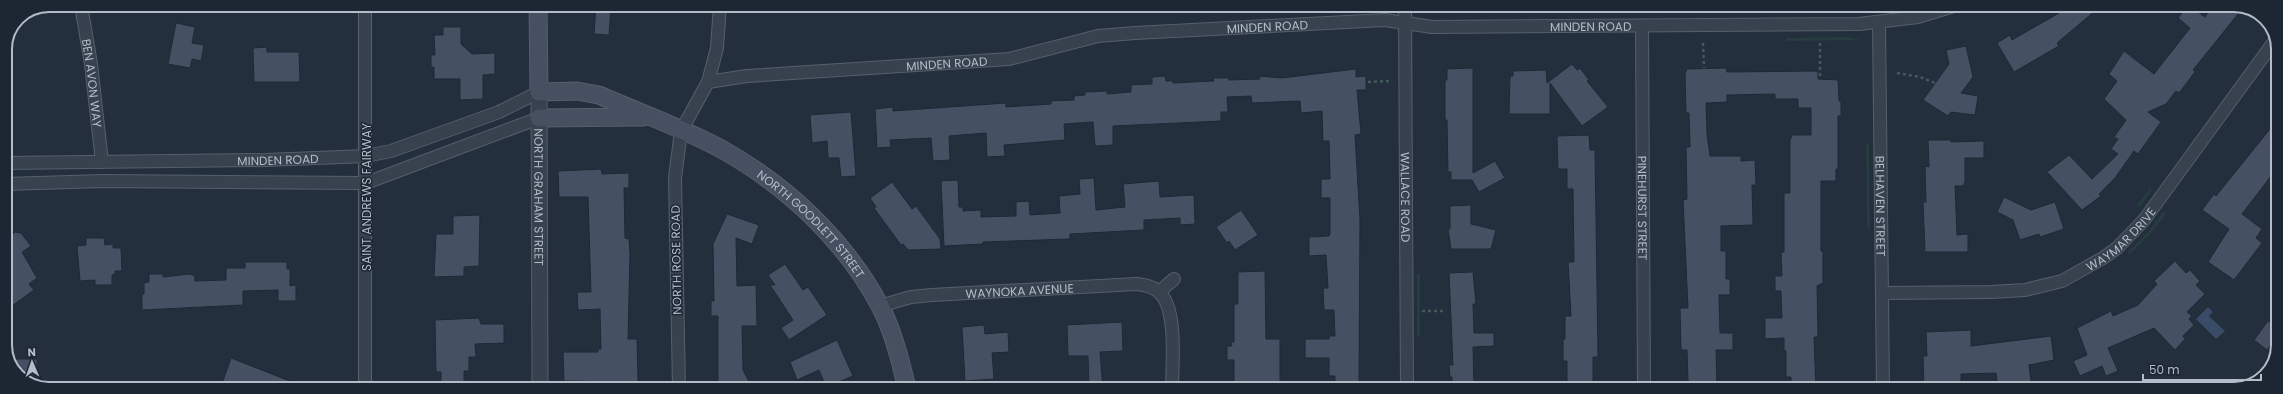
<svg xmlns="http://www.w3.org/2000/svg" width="2283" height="394" font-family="Poppins,sans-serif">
	<rect width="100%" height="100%" fill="#242f3e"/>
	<g fill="#263c3f">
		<path d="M1837,5L1836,8L1731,9V6Z"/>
		<path d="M1847,37L1862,40L1786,41V38Z"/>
		<path d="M1866,144H1869L1870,229H1867Z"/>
		<path d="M2150,188L2152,190L2140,207L2137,205Z"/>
		<path d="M2163,212L2166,214L2153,231L2130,254L2128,252L2148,232Z"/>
		<path d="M1417,274H1420V336L1417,337Z"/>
	</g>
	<path fill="#394c67" d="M2208,307L2213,312L2209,316L2225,331L2216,339L2196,319Z"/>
	<g fill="#455162" stroke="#1f2835">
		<path d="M596,5H611L609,35L594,34Z"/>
		<path d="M2052,5H2102L2057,43L2059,46L2014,72L1997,43L2010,35L2012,40L2059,13Z"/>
		<path d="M2188,5L2205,17L2213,5H2226L2238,14L2193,70L2195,72L2179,93L2176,91L2166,104L2148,112L2161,122L2138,154L2134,151L2115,178L2099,194L2101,196L2082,210L2047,172L2069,155L2092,179L2118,154L2111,149L2118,139L2114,137L2126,120L2104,99L2117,81L2109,74L2124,51L2154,74L2190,28L2178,18Z"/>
		<path d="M176,23L195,27L192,43L204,45L201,61L192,59L190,68L168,64Z"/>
		<path d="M443,27H461V44L472,54L495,53V74L483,75V99L460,100V79H434V67H431V55H435L434,35H443Z"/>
		<path d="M1966,46L1973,77L1961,93L1978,96L1975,115L1951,112L1948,116L1923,100L1949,64L1946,50Z"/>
		<path d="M267,47V52H299L300,82H254L253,48Z"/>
		<path d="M1572,64L1577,70L1580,68L1589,80L1587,81L1608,107L1582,126L1550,83V114H1509L1510,76H1513V71L1546,70L1547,83Z"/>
		<path d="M1473,68V173L1495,161L1505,178L1479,192L1472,180H1451V172H1448L1447,120H1445V80H1447V69Z"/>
		<path d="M1726,68L1727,72L1818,71V79L1838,80L1839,101H1841V116H1838V169H1836V181H1821V251H1823V283L1817,286L1818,337H1814L1816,389H1791V377H1786V351H1784V338L1765,339V318H1782L1781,291H1775V276H1782L1781,252H1784V193H1790V140L1792,135H1811V108H1798V99H1775V94L1727,95V102L1706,103L1707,134L1710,156H1741V161L1755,160L1756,185H1752L1753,225L1721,226V251H1726V279H1730V295H1719L1720,333H1733V350H1716L1717,389H1691L1690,381H1688L1687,350H1681L1680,308H1688L1683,200L1687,199L1686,147H1690L1689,113H1686L1685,74L1687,69Z"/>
		<path d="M1356,69V77L1366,76V90H1357L1361,134L1355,135L1360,220L1359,389H1335V376H1329V358H1305V339H1329V336H1335L1334,310H1324L1323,288H1328L1326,255L1309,256V237L1329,236L1330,233V198H1321V179H1330L1329,141H1323L1322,111L1301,113L1300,101L1252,103L1251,96L1227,97L1228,112H1221V121L1113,126V145L1095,146L1093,122L1064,124L1065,140L1004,145L1005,156L987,157L986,133L949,136L950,160L933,161L931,138L890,140L891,147L877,148L875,109L893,107V111L1006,103V107L1051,104V101L1074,100V96L1085,95V92L1107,91V94L1131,92V85L1152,84V77L1165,76L1166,81H1173V83L1214,81L1213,78H1229V80L1260,79L1259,76L1282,78Z"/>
		<path d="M851,112L856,176L841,177L839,158H828L827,141L812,143L810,115Z"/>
		<path d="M2278,119V180L2271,176L2242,214L2262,229L2256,238L2262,243L2234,280L2208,262L2229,229L2202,210L2214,194L2216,196Z"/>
		<path d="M1589,135L1590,150H1595L1598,357H1593V389H1567V361H1563V339H1565V316H1571L1568,262H1574L1573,189H1567V169H1558L1557,136Z"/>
		<path d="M1928,140H1951V142L1984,141V158H1965V182L1963,186H1955L1957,235L1968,234V252H1925L1923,202H1926L1925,166L1929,167Z"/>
		<path d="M601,169L602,174L629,173V188H624L625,238L629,239L630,254L628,339H637L638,382L564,381L563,352H598V349H601L600,309L578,310L577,292H591L588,197H559L558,171Z"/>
		<path d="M1094,178L1096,210L1125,207L1123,184L1159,181L1160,197L1194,195L1195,224L1180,225V218L1144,220V230L1070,234V239L983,242V244L944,246L941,181L958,180L959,207H963V211L981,210V217L1016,216V202L1029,201L1030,215L1060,213L1059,196L1080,194L1079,179Z"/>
		<path d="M892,182L912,209L916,206L940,239L941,249L908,250L903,244L901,245L874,208L876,207L870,198Z"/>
		<path d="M2004,197L2031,210L2055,202L2064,229L2040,237L2039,234L2020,240L2013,220L1997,212Z"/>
		<path d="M1471,205V224L1496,230L1491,249H1451L1448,229H1450V206Z"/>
		<path d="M1241,210L1258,235L1235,250L1229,241L1227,243L1216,227Z"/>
		<path d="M727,214L759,225L752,244L736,238L737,286L756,285L757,326H742L743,370L753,389H721V386H718V316H711V301H714L713,244Z"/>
		<path d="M480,215L479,266L464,267V276L434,277L436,234H453V216Z"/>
		<path d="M15,232L21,233L31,246L22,252L37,278L29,284L34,290L5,311V249L11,244V236Z"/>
		<path d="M86,238H104L105,245L113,244V248H121L122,271H115V274L112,275V285H95V280L80,281L77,246L86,245Z"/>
		<path d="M2175,261L2186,273L2190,270L2200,281L2196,285L2205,294L2187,312L2192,316L2189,319L2194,325L2183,336L2185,339L2175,350L2154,328L2108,348L2118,371L2106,376L2102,366L2080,376L2073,361L2087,355L2077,328L2111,311L2113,316L2138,305L2157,284L2154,281Z"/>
		<path d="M245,262H287V269H290V286L296,285V301H278V290L243,291V305L142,310V294H144V283L149,282V274H163V277L190,274L195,276V281L226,280V268H245Z"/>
		<path d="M785,264L803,290L808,287L827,315L789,340L781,328L793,320L770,285H775L768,275Z"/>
		<path d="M1265,271L1266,339H1280V389H1234V360H1227V346H1232L1231,342H1234V304H1238V272Z"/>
		<path d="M1473,272L1476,304H1473L1474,333H1494V346L1473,347L1474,387H1452V377H1450L1449,365H1453L1449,273Z"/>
		<path d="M479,318L481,324H504V343L475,344L476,357H469V371H464V389H441V372H436L435,320Z"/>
		<path d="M2268,321L2278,328V335L2267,350L2254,340Z"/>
		<path d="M1122,322L1123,351L1100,352L1103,389H1089L1088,356H1068L1067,325Z"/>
		<path d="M984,325L985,334L1008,332L1009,352L992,353L994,379L965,381L962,327Z"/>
		<path d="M1971,330V346L2051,336L2054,360L2029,365L2032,389H1998L1996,373L1961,374V389H1924L1923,356H1927L1926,332Z"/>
		<path d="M837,340L853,376L826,387L819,370L797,380L790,362Z"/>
		<path d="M231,358L305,387L304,389H220Z"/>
		<path d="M9,359H37V375L18,376Z"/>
	</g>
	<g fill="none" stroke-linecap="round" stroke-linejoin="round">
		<g stroke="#565f6c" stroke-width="14">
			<g id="minor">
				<path id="s1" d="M81,5L91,64L102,162"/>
				<path id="s2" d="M1405,5L1407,389"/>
				<path id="s3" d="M1879,23L1883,389"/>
				<path id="s4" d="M1642,26L1644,389"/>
				<path d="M708,82L717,48L720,5"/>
				<path id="s5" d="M5,163L266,160L366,156L391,151L499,112L539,92"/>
				<path d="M5,184L103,181L366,183L539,118"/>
				<path d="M1159,292L1174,279"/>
				<path id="s6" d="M1883,293L1991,292L2025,290L2062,281L2103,258L2117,248L2144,220L2276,39"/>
				<path id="s7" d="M880,306L911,297L932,295L1136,284C1144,285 1153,286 1159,292C1178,309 1172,364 1172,389"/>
				<path d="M365,389V5"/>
				<path id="s8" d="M679,389L675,178L681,131L708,82L747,76L1009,59L1098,36L1135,33L1385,20L1432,27L1859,24L1918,17L1957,5"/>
			</g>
		</g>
		<g stroke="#565f6c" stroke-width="17">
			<g id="tertiary">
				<path id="s9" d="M539,92L540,389"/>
			</g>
		</g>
		<g stroke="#565f6c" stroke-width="19">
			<g id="secondary">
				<path id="s10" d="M538,5L539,92L577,91L599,95C640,113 683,128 723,150C787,186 845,240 880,306C893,330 901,362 907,389"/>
				<path d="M539,118L643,117"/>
			</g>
		</g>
		<g stroke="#44595c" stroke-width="2.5" stroke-dasharray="3 3" stroke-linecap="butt">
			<path d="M1703,43L1704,68"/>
			<path d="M1820,43V78"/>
			<path d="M1897,73L1920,77L1935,83"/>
			<path d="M1368,82L1389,81"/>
			<path d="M1422,311H1445"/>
		</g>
		<use href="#minor" stroke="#38414e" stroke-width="12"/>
		<use href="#tertiary" stroke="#38414e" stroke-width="15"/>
		<use href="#secondary" stroke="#465061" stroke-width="17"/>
	</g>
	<g text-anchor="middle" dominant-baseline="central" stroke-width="3" stroke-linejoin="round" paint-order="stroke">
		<g font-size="12" fill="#b4bcc9" stroke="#1d2633">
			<text stroke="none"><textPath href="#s8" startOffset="878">MINDEN ROAD</textPath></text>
			<text stroke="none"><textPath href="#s8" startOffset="1202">MINDEN ROAD</textPath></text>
			<text stroke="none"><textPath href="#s8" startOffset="554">MINDEN ROAD</textPath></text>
			<text stroke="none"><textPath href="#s1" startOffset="79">BEN AVON WAY</textPath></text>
			<text stroke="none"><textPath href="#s5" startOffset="273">MINDEN ROAD</textPath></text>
			<text transform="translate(366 197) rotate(-90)">SAINT ANDREWS FAIRWAY</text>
			<text stroke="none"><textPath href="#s9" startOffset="105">NORTH GRAHAM STREET</textPath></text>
			<text stroke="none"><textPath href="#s2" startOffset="192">WALLACE ROAD</textPath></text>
			<text stroke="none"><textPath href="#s3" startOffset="183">BELHAVEN STREET</textPath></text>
			<text stroke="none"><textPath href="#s4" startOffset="182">PINEHURST STREET</textPath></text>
			<text stroke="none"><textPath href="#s10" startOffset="399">NORTH GOODLETT STREET</textPath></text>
			<text stroke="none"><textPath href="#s6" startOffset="253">WAYMAR DRIVE</textPath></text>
			<text transform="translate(676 260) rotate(-91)">NORTH ROSE ROAD</text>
			<text stroke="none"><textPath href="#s7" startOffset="141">WAYNOKA AVENUE</textPath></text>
		</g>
	</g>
	<path d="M0 0H2283V394H0ZM49 12H2234A37 37 0 0 1 2271 49V345A37 37 0 0 1 2234 382H49A37 37 0 0 1 12 345V49A37 37 0 0 1 49 12Z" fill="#1d2633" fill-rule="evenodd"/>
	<path fill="none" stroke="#b4bcc9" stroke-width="2" d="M49 12H2234A37 37 0 0 1 2271 49V345A37 37 0 0 1 2234 382H49A37 37 0 0 1 12 345V49A37 37 0 0 1 49 12Z"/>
	<g transform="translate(32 362) rotate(358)" stroke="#1d2633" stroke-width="3" paint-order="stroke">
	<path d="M0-3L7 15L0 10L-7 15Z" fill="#b4bcc9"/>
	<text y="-6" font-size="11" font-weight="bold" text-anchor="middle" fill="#b4bcc9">N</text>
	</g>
	<path d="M2143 374v6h118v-6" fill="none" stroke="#b4bcc9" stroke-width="2"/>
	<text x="2149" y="374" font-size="12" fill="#b4bcc9" stroke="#1d2633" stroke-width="3" paint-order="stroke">50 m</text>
</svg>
